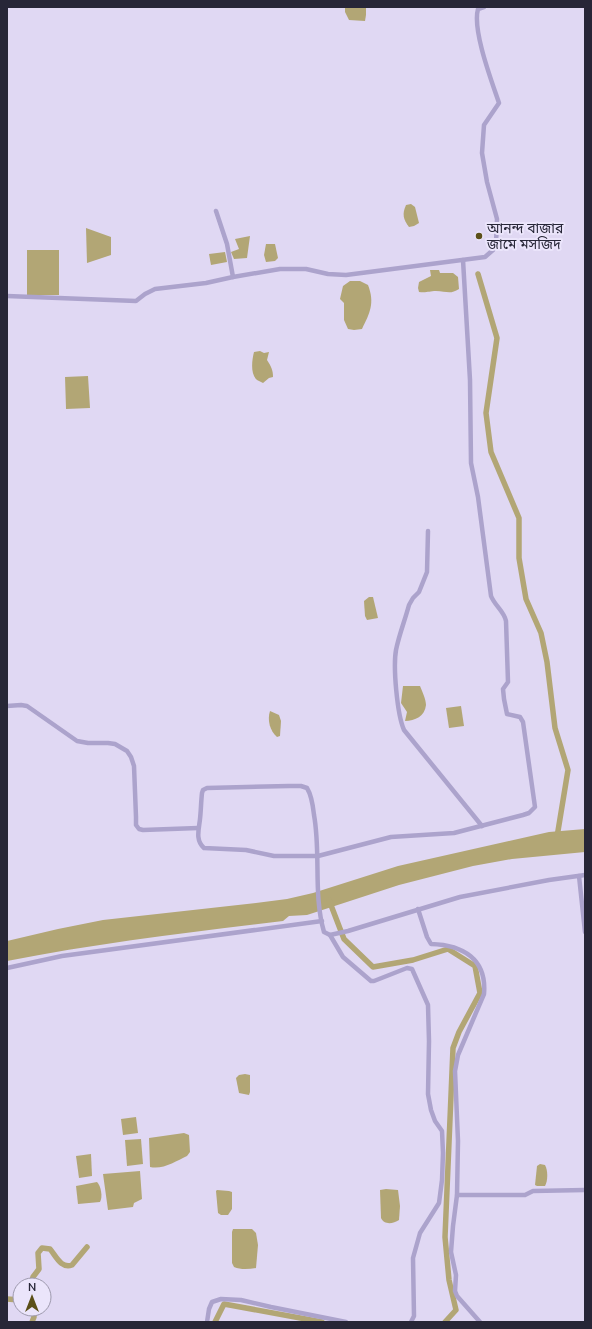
<svg xmlns="http://www.w3.org/2000/svg" width="592" height="1329" font-family="'Nunito Sans','Noto Sans Bengali',sans-serif">
	<rect width="100%" height="100%" fill="#e0d8f3"/>
	<g fill="#b2a675">
		<path d="M345,7H366V15L365,21L349,20L345,12Z"/>
		<path d="M411,204L415,207L419,223L414,226L409,227C403,219 402,214 406,205Z"/>
		<path d="M86,228L111,237V255L87,263Z"/>
		<path d="M250,236L247,258L234,259L231,252L239,249L235,239Z"/>
		<path d="M266,244H275L278,258L275,261L266,262L264,255Z"/>
		<rect x="27" y="250" width="32" height="45"/>
		<path d="M225,252L227,262L211,265L209,254Z"/>
		<path d="M430,270H439L440,273H453L458,277L459,289C450,295 446,291 436,291C429,291 427,293 419,292L418,288L419,282L431,276Z"/>
		<path d="M350,281H360L368,285C375,303 370,313 362,329L354,330L348,329L344,320V303L340,299L343,286Z"/>
		<path d="M260,351L264,353L269,352L267,360C271,366 273,370 273,377L269,378L263,383C261,382 259,381 257,380C250,374 252,360 254,352Z"/>
		<path d="M88,376L90,408L66,409L65,377Z"/>
		<path d="M369,597H373L378,618L367,620L365,616L364,601Z"/>
		<path d="M403,686H420C422,691 426,699 426,705C425,716 415,721 405,721L407,712L401,703Z"/>
		<path d="M461,706L464,726L449,728L446,708Z"/>
		<path d="M270,711L279,715L281,721L280,736L277,737C270,731 267,720 270,711Z"/>
		<path d="M585,829V852L512,859L473,866L399,885L307,915L289,916L283,921C191,932 98,943 7,961V941L58,929L103,920L247,904L287,899L313,893L398,866L549,832Z"/>
		<path d="M245,1074L250,1075V1092L249,1095L239,1093L236,1078L239,1075Z"/>
		<path d="M136,1117L138,1133L123,1135L121,1119Z"/>
		<path d="M184,1133L189,1135L190,1152L187,1156C176,1161 163,1170 150,1167L149,1138Z"/>
		<path d="M141,1139L143,1164L127,1166L125,1140Z"/>
		<path d="M91,1154L92,1176L79,1178L76,1156Z"/>
		<path d="M540,1164L545,1165C548,1170 548,1181 545,1186H537L535,1185L537,1166Z"/>
		<path d="M140,1171L142,1199L134,1203L133,1207L108,1210L103,1174Z"/>
		<path d="M97,1182C101,1186 103,1197 100,1202L78,1204L76,1186Z"/>
		<path d="M386,1189L398,1190L400,1206L399,1220C393,1224 384,1225 381,1218L380,1190Z"/>
		<path d="M217,1190L229,1191L232,1192V1209L228,1215H221L218,1213L216,1191Z"/>
		<path d="M233,1229H252L256,1233L258,1245L256,1268C249,1269 241,1270 234,1267L232,1263V1232Z"/>
	</g>
	<g fill="none" stroke-linecap="round" stroke-linejoin="round">
		<g stroke="#b2a675" stroke-width="5.5">
			<path d="M478,274L497,338L486,413L491,452L519,518V558L526,599L541,633L547,662L555,728L568,770L557,837"/>
			<path d="M329,900L344,939L373,967L413,960L448,949L475,966L480,993L459,1032L453,1048L445,1237L449,1280L456,1310L445,1322"/>
			<path d="M31,1285L33,1277L39,1269L38,1253L42,1248L50,1249C56,1256 61,1269 72,1265L87,1247"/>
			<path d="M7,1299L20,1300"/>
			<path d="M32,1322L34,1317V1309"/>
			<path d="M215,1322L224,1304L322,1322"/>
		</g>
		<g stroke="#aca3cc" stroke-width="4.5">
			<path d="M216,211L227,244L233,277"/>
			<path d="M7,296L136,301L145,294L155,289L206,283L233,277L280,269H306L328,274L346,275L485,257L493,250L496,243L497,219L487,182L482,153L484,125L499,103C492,82 472,30 478,9L484,7"/>
			<path d="M428,531L427,572L419,592L413,598L409,605C405,620 399,635 396,650C393,667 397,714 404,730L482,826"/>
			<path d="M7,706L21,705L27,706L77,741L88,743H108L115,744L127,751L131,757L134,766L136,817V825L139,829L143,830L198,828"/>
			<path d="M579,876L585,932"/>
			<path d="M418,909L427,937L431,944C463,945 487,959 484,994L458,1055L455,1071L458,1141L457,1195L453,1226L451,1252L456,1275L455,1291L457,1296L480,1322"/>
			<path d="M330,935L348,931L460,897L549,880L585,875"/>
			<path d="M7,968L62,956L322,921"/>
			<path d="M457,1195H525L533,1191L585,1190"/>
			<path d="M207,1322L209,1309L212,1302L221,1299L241,1300L271,1307L346,1322"/>
			<path d="M411,1322L414,1316L413,1258L420,1233L439,1203L442,1180L443,1153L442,1131L435,1121L431,1110L428,1094L429,1041L428,1005L412,969L407,968L374,981H371L343,957L330,935L324,932C313,894 321,853 314,815C313,806 312,796 307,788L301,786H289L207,788L203,790L202,793C201,802 201,810 200,819C199,829 195,840 204,848L246,850L274,856H318L391,837L454,833L523,815L529,813L535,807L523,722L520,717L507,714L504,699L503,689L508,682L506,621C504,611 495,606 491,596L478,497L471,463L470,380L463,260"/>
		</g>
	</g>
	<circle fill="#5b4f18" stroke="#ebe5fb" stroke-width="1.5" cx="479" cy="236" r="4"/>
	<g text-anchor="middle" dominant-baseline="central" stroke-width="4" stroke-linejoin="round" paint-order="stroke">
		<g font-size="14" fill="#272637" stroke="#ebe5fb" text-anchor="start">
			<text x="487" y="228">আনন্দ বাজার<tspan x="487" dy="16">জামে মসজিদ</tspan></text>
		</g>
	</g>
	<rect width="592" height="1329" fill="none" stroke="#272637" stroke-width="16"/>
	<g transform="translate(32 1297)"><circle r="19" fill="#ebe5fb" stroke="#9d99ad"/>
	<path d="M0-3L7 15L0 10L-7 15Z" fill="#5b4f18"/>
	<text y="-6" font-size="11" font-weight="bold" text-anchor="middle" fill="#272637">N</text>
	</g>
</svg>
